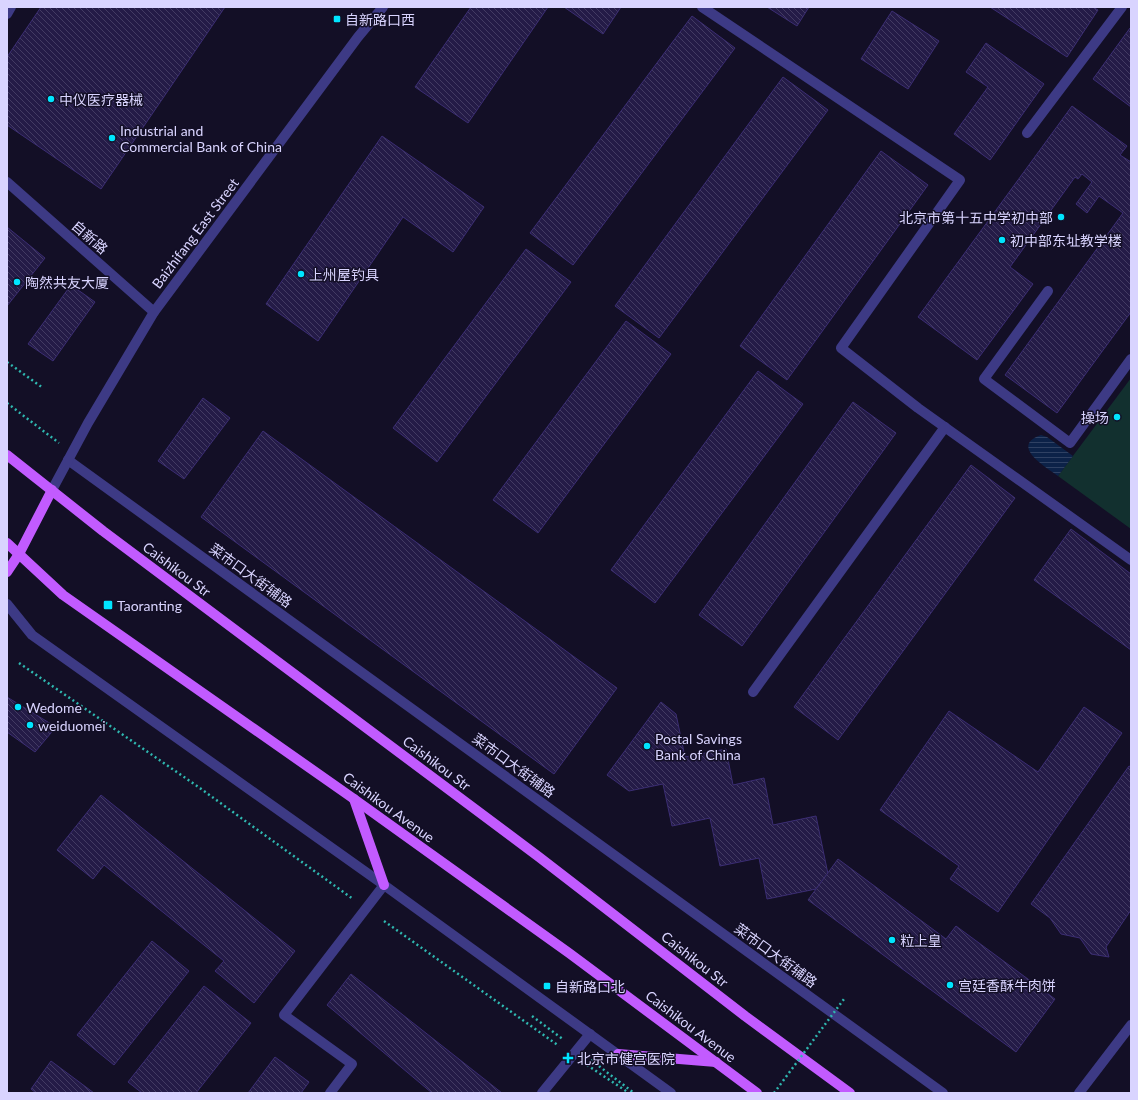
<svg xmlns="http://www.w3.org/2000/svg" width="1138" height="1100" font-family="Lato,'Noto Sans SC',sans-serif">
	<defs>
		<pattern id="water-rules" width="6" height="5" patternUnits="userSpaceOnUse"><rect width="6" height="5" fill="#0c2248"/><path d="M0 2.5h6" fill="none" stroke="#2f4163"/></pattern>
		<pattern id="building-back-hatch" width="6" height="6" patternUnits="userSpaceOnUse"><rect width="6" height="6" fill="#241b47"/><path d="M-1 5l2 2M0 0l6 6M5-1l2 2" fill="none" stroke="#433b63"/></pattern>
	</defs>
	<rect width="100%" height="100%" fill="#130f26"/>
	<path fill="#12302f" d="M1131,378V529L1058,476Z"/>
	<path fill="url(#water-rules)" d="M1041,435L1047,437L1073,456L1058,476C1046,467 1009,446 1041,435Z"/>
	<g fill="url(#building-back-hatch)" stroke="#3b2d73">
		<path d="M41,7H225L101,189L7,125V57Z"/>
		<path d="M471,7H548L468,123L415,87Z"/>
		<path d="M564,7H621L603,34Z"/>
		<path d="M767,7H809L797,26Z"/>
		<path d="M990,7H1093L1098,10L1067,57Z"/>
		<path d="M892,11L939,41L908,89L861,59Z"/>
		<path d="M692,16L735,48L573,265L530,233Z"/>
		<path d="M1130,28H1131V107L1093,79Z"/>
		<path d="M986,43L1044,84L990,160L954,134L988,87L966,72Z"/>
		<path d="M783,77L828,110L659,338L615,306Z"/>
		<path d="M1072,106L1127,146L1120,155L1131,162V312L1057,413L1005,375L1123,213L1099,196L1087,213L1076,204L1092,182L1082,174L1078,179L1075,177L1010,267L1033,284L977,360L918,317Z"/>
		<path d="M382,136L484,207L453,252L403,217L318,341L266,304Z"/>
		<path d="M881,151L928,185L787,380L740,346Z"/>
		<path d="M7,227L45,258L7,306Z"/>
		<path d="M526,249L571,282L437,462L393,428Z"/>
		<path d="M71,285L95,302L53,361L28,344Z"/>
		<path d="M626,321L671,354L538,533L493,500Z"/>
		<path d="M758,371L803,404L655,603L611,570Z"/>
		<path d="M203,398L230,418L184,479L158,461Z"/>
		<path d="M853,402L896,433L742,646L699,615Z"/>
		<path d="M263,431L617,688L554,774L201,517Z"/>
		<path d="M971,465L1015,498L838,740L794,707Z"/>
		<path d="M1071,529L1131,574V650L1034,580Z"/>
		<path d="M7,697L56,727L35,752L7,732V723L8,722L7,721Z"/>
		<path d="M661,702L676,714L685,757L726,749L733,785L764,778L773,825L816,816L828,874L816,889L767,899L759,858L720,866L710,818L672,826L663,784L629,791L607,775Z"/>
		<path d="M1084,707L1122,733L998,912L950,879L959,866L880,810L949,711L1038,772Z"/>
		<path d="M1129,766L1131,767V910L1106,947L1109,957L1091,954L1080,938L1061,934L1050,918L1031,904Z"/>
		<path d="M101,795L295,951L254,1003L215,971L224,961L104,865L93,879L57,850Z"/>
		<path d="M838,859L946,939L956,926L1055,999L1016,1052L808,900Z"/>
		<path d="M152,941L189,971L114,1065L77,1035Z"/>
		<path d="M351,974L502,1093H432L327,1005Z"/>
		<path d="M204,986L251,1023L196,1093H142L128,1082Z"/>
		<path d="M275,1057L309,1082L301,1093H248Z"/>
		<path d="M51,1061L94,1093H36L31,1089Z"/>
	</g>
	<g fill="none" stroke-linecap="round" stroke-linejoin="round">
		<g stroke="#2fb8b0" stroke-width="2.5" stroke-dasharray="2 3" stroke-linecap="butt">
			<path d="M7,362L43,388"/>
			<path d="M7,403L59,443"/>
			<path d="M19,663L197,786L353,899"/>
			<path d="M384,921L559,1046"/>
			<path d="M532,1016L564,1040"/>
			<path d="M591,1060L634,1093"/>
			<path d="M587,1065L629,1093"/>
		</g>
		<g stroke="#3d3a85" stroke-width="10">
			<path d="M702,7L960,180L841,348L918,408L1131,560"/>
			<path d="M7,14L11,7"/>
			<path d="M1027,133L1122,7"/>
			<path d="M7,182L154,312"/>
			<path d="M1048,291L984,379L1070,443L1131,359"/>
			<path d="M68,460L943,1093"/>
			<path d="M52,490L88,423L154,312L358,37L383,7"/>
			<path d="M7,604L32,635L384,885L671,1093"/>
			<path d="M753,692L945,427"/>
			<path d="M330,1093L352,1064L284,1015L384,885"/>
			<path d="M542,1093L590,1034"/>
			<path d="M1079,1093L1131,1025"/>
		</g>
		<g stroke="#c25bff" stroke-width="10">
			<path d="M7,455L103,531L539,857L745,1016L850,1093"/>
			<path d="M7,543L63,595L354,799L569,953L757,1093"/>
			<path d="M7,572L19,554L52,490"/>
			<path d="M354,799L384,885"/>
			<path d="M618,1054L716,1062"/>
		</g>
		<path stroke="#2fb8b0" stroke-width="2.5" stroke-dasharray="2 3" stroke-linecap="butt" d="M774,1093L844,999"/>
	</g>
	<g fill="#00e5ff" stroke="#130f26" stroke-width="1.5">
		<rect x="333" y="15" width="8" height="8" rx="2"/>
		<circle cx="51" cy="99" r="4"/>
		<circle cx="112" cy="138" r="4"/>
		<circle cx="1061" cy="217" r="4"/>
		<circle cx="1002" cy="240" r="4"/>
		<circle cx="301" cy="274" r="4"/>
		<circle cx="17" cy="282" r="4"/>
		<circle cx="1117" cy="417" r="4"/>
		<rect x="103" y="600" width="10" height="10" rx="2"/>
		<circle cx="18" cy="707" r="4"/>
		<circle cx="30" cy="725" r="4"/>
		<circle cx="647" cy="746" r="4"/>
		<circle cx="892" cy="940" r="4"/>
		<circle cx="950" cy="985" r="4"/>
		<rect x="543" y="982" width="8" height="8" rx="2"/>
		<path d="M566 1052h4v4h4v4h-4v4h-4v-4h-4v-4h4z"/>
	</g>
	<g text-anchor="middle" dominant-baseline="central" stroke-width="3" stroke-linejoin="round" paint-order="stroke">
		<g font-size="14" fill="#d9d4ff" stroke="#130f26" text-anchor="start">
			<text x="345" y="19">自新路口西</text>
			<text x="59" y="99">中仪医疗器械</text>
			<text x="120" y="130">Industrial and<tspan x="120" dy="16">Commercial Bank of China</tspan></text>
			<text x="1053" y="217" text-anchor="end">北京市第十五中学初中部</text>
			<text x="1010" y="240">初中部东址教学楼</text>
			<text x="309" y="274">上州屋钓具</text>
			<text x="25" y="282">陶然共友大厦</text>
			<text x="1109" y="417" text-anchor="end">操场</text>
			<text x="117" y="605">Taoranting</text>
			<text x="26" y="707">Wedome</text>
			<text x="38" y="725">weiduomei</text>
			<text x="655" y="738">Postal Savings<tspan x="655" dy="16">Bank of China</tspan></text>
			<text x="900" y="940">粒上皇</text>
			<text x="958" y="985">宫廷香酥牛肉饼</text>
			<text x="555" y="986">自新路口北</text>
			<text x="577" y="1058">北京市健宫医院</text>
		</g>
		<g font-size="14" fill="#d9d4ff" stroke="#130f26">
			<text transform="translate(195 233) rotate(-53)">Baizhifang East Street</text>
			<text transform="translate(90 237) rotate(41)">自新路</text>
			<text transform="translate(177 569) rotate(37)">Caishikou Str</text>
			<text transform="translate(251 575) rotate(36)">菜市口大街辅路</text>
			<text transform="translate(437 763) rotate(37)">Caishikou Str</text>
			<text transform="translate(514 765) rotate(36)">菜市口大街辅路</text>
			<text transform="translate(389 807) rotate(36)">Caishikou Avenue</text>
			<text transform="translate(776 955) rotate(36)">菜市口大街辅路</text>
			<text transform="translate(695 959) rotate(38)">Caishikou Str</text>
			<text transform="translate(691 1026) rotate(37)">Caishikou Avenue</text>
		</g>
	</g>
	<rect width="1138" height="1100" fill="none" stroke="#d9d4ff" stroke-width="16"/>
</svg>
